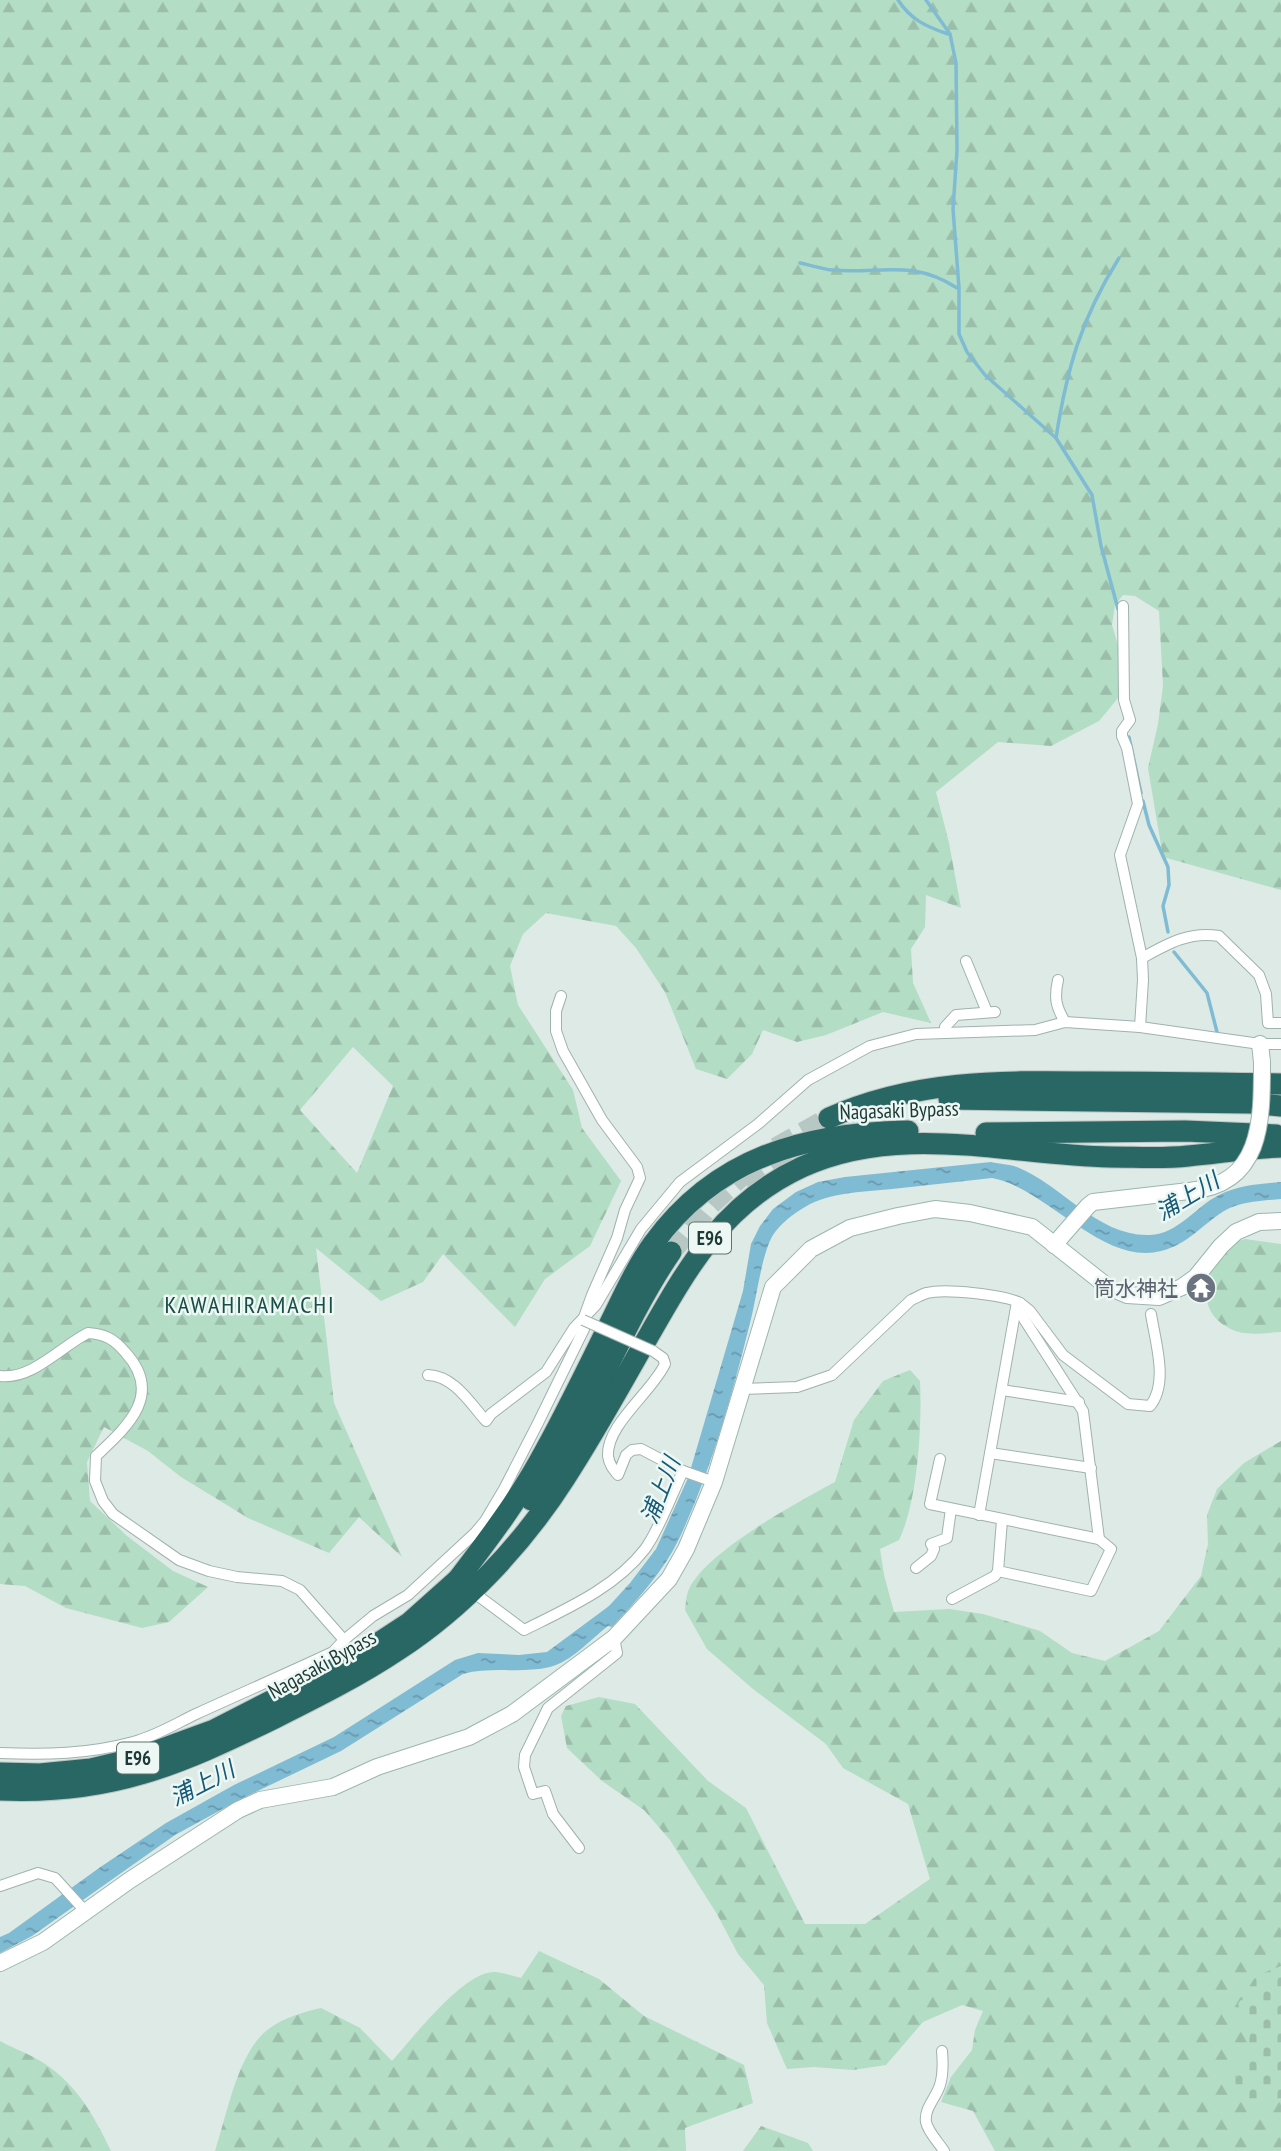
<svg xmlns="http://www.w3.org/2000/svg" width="1281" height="2151" font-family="'PT Sans Narrow','Noto Sans JP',sans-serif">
	<defs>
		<pattern id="forest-firs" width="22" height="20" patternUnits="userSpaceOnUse" patternTransform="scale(1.75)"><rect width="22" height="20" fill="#b3ddc4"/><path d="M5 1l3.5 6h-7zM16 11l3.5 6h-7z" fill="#9abea9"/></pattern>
		<pattern id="cemetery-stones" width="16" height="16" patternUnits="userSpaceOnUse" patternTransform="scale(1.75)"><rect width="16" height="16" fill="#b3ddc4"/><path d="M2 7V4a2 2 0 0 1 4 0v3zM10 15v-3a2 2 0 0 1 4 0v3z" fill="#9abea9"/></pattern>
		<pattern id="water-ripples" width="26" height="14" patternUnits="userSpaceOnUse" patternTransform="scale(1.75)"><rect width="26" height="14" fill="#80bbd4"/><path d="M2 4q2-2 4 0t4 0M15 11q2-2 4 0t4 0" fill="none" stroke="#6899ad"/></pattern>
	</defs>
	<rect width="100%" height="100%" fill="#ddeae6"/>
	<g fill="url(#forest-firs)" fill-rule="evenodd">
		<path d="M0,0H1281V890L1163,857L1148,768L1158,724L1163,686L1159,611L1135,596L1123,595L1115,605L1112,625L1119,649L1118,698L1099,721L1051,746L998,742L936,792L949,843L961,908L926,895L925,927L911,949L913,983L931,1023L883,1012L826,1035L797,1042L763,1030L752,1054L727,1079L696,1069L665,992L636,948L616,926L546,913L523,934L510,966L518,1005L573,1090L582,1128L621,1181L590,1246L545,1279L515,1327L443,1254L423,1282L381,1301L316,1248L334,1403L402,1557L359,1517L329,1553L248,1518L181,1477L148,1451L104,1427L87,1462L90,1501L127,1536L173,1571L208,1587L169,1622L142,1628L66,1608L25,1586L0,1584ZM353,1047L393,1086L357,1173L300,1110Z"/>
		<path d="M1245,1239L1281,1244V1332C1263,1333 1243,1337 1227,1327C1200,1312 1201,1280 1219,1257C1222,1253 1225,1246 1229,1244C1233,1241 1240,1241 1245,1239Z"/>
		<path d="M910,1370L920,1381C922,1426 918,1500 899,1540L880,1549L884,1575L894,1612L949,1609L983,1614L1040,1631L1072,1653L1105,1661L1159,1631L1201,1576L1208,1544L1207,1515L1217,1489L1244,1463L1281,1441V2151H995L973,2111L941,2102L951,2077L972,2050L975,2030L983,2011L962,2005L923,2022L886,2065L853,2070L814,2067L787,2069L767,2023L764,1985L738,1954L717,1914L670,1840L644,1810L602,1781L567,1748L561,1716L566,1706L599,1697L635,1704L708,1781L746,1808L805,1924H865L930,1879L908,1804L843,1768L826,1744L753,1689L707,1649L685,1610C686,1604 686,1595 689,1589C707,1551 798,1502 835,1482L854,1420L883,1381Z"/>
		<path d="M539,1951L599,1979L644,2016L744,2065L753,2103L685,2128L686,2151H215C227,2115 238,2050 270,2028C285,2017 304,2012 321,2008L360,2028L392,2061C412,2039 463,1972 494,1972C502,1972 512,1976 521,1978Z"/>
		<path d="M0,2041C14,2049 31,2054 45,2064C78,2086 94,2116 111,2151H0Z"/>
		<path d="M761,2126L808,2143L813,2151H743Z"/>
	</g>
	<path fill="url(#cemetery-stones)" d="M1281,1966V2102L1248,2099L1232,2086L1250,2036L1238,2004L1256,1976Z"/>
	<path fill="url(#water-ripples)" d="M991,1162C1000,1164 1009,1164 1017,1167C1062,1185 1098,1237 1150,1235C1178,1234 1195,1207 1219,1195C1239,1185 1259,1184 1281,1182V1199C1261,1201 1242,1201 1224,1211C1203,1224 1187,1245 1161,1251C1102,1266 1047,1188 992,1178C959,1182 926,1185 892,1189C863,1192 830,1192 805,1207C793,1214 780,1224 773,1235C761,1255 756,1303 749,1327C731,1399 711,1471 679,1539C663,1572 637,1600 612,1627L608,1626C591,1639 571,1662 550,1667C520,1674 492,1666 463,1674L341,1751L241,1799L175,1835L32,1936L0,1953V1937L9,1933L99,1868L166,1823L234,1785L334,1737L455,1660L478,1653L519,1655L547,1652L609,1606L630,1583L656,1549L688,1478L743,1291L751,1244L760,1226L773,1209L796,1192L818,1182L845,1177Z"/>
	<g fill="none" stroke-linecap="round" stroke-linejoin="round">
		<g stroke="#80bbd4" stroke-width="3.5">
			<path d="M898,0C911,20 927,27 948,34"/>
			<path d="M926,0L950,34L956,63L957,150L953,209L959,288V334L967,352L985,375L1056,438L1092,495L1101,546L1118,609"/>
			<path d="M800,263C810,265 822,269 832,270C881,274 912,259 957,288"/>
			<path d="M1056,438C1067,368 1081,319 1119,258"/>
			<path d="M1129,737L1141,793"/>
			<path d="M1143,801L1149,825L1168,867L1169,885L1163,906L1168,932"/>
			<path d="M1174,952L1207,993L1217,1032"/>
		</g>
		<g stroke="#b7c7c3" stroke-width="21" stroke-dasharray="21 10" stroke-linecap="butt">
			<path d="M776,1148L829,1118"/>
			<path d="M748,1187L802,1148L854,1122"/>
			<path d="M671,1252L711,1204L748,1170"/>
		</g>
		<g stroke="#a0b2ae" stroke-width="12">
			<g id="street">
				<path d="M1123,606L1124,700L1130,720L1122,731V736L1127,748L1138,804L1120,855L1142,958L1143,980L1140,1027"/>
				<path d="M1142,958C1167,944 1189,931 1219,936L1259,975L1266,994L1268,1023H1281"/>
				<path d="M966,961L987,1012"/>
				<path d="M1058,980C1054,998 1056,1007 1065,1022"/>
				<path d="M946,1033L945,1027L956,1015L995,1012"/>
				<path d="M1020,1303L1030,1311L1063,1355L1128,1404L1150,1406C1169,1383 1155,1341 1151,1314"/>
				<path d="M653,1351L663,1358L665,1364C652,1392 606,1425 608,1456C609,1464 613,1469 618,1475L626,1455L632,1450L641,1449L683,1471L714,1482"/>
				<path d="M428,1375C454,1376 470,1403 486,1421L491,1414L546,1372L574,1328L596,1305L641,1229L680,1182L758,1124L808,1080L870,1046L916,1034L1035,1030L1065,1022L1140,1027L1260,1044H1281"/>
				<path d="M0,1376C32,1380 60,1347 88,1333C105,1334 114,1339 125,1352C164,1394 128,1426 96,1456L95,1481L103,1501L113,1514L179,1560L209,1571L237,1577L282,1581L300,1590L344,1640"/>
				<path d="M742,1389L797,1387L832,1375L911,1300C916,1298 922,1294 927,1293C944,1288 1005,1295 1020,1303L1024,1319L1083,1411L1099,1539"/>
				<path d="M1002,1390L1079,1402"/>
				<path d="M990,1453L1091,1468"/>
				<path d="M940,1459L930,1504L1099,1539L1111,1549L1091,1591L998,1571L1002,1520"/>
				<path d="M979,1515L1017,1302"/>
				<path d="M916,1568L931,1556L934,1549L931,1544L947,1538L951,1509"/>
				<path d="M477,1595L524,1630C566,1609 615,1588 645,1549C659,1530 672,1494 683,1471"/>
				<path d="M952,1599L995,1576L998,1571"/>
				<path d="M0,1753C45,1755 89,1754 133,1742C156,1736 175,1724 196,1714C242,1693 288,1673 333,1652L344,1640L373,1616L408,1595L475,1533L485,1521L504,1489L537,1425L584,1329L583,1320L592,1295L617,1238L625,1210L640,1178L637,1167L602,1120L563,1051L556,1031V1011L561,996"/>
				<path d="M579,1848L553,1814L545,1791L533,1794L524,1767L525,1755L548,1708L617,1653L614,1638"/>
				<path d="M0,1886L38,1873L55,1878L85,1911"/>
				<path d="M942,2051C943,2062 943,2075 940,2085C936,2098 924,2108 926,2122C928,2132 939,2143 944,2151"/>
			</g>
		</g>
		<g stroke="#9bb6b0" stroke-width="18">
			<g id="secondary">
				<path d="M1260,1044L1262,1062"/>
				<path d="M1054,1245L1088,1206L1093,1202L1189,1191"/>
				<path d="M0,1963L43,1942L130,1880L238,1810L260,1800L333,1787L377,1767L469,1737L512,1714L614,1638L669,1579L686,1549L714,1482L773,1287L811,1249L850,1228L898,1216L935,1209L970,1213L1032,1227L1108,1287L1127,1295L1159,1297L1182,1287L1196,1277L1221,1246L1236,1232L1259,1222L1281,1221"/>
			</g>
		</g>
		<g stroke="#bcc4c3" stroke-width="23">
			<g id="highway">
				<path d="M949,1099L1251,1103L1281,1106"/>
				<path d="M829,1118C914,1080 998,1081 1089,1082C1153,1082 1217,1083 1281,1084"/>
				<path d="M986,1133L1185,1131L1276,1135"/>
				<path d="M531,1500C589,1424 617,1331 671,1252"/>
				<path d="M456,1582C488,1540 520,1498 545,1451C568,1409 589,1366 610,1323C623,1297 635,1269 653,1244C716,1157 805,1133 908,1131"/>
				<path d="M0,1773L40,1774L91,1769L137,1758L214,1730L357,1657L409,1623L465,1573"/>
				<path d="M0,1790C110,1795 179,1765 275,1718C317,1697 359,1676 398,1650C464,1607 523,1544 565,1478C595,1432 621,1384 648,1337C689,1265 724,1203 802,1167C900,1122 1009,1155 1110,1157C1136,1157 1162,1159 1188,1156C1219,1153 1250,1148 1281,1147"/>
			</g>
		</g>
		<use href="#street" stroke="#fff" stroke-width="10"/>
		<use href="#secondary" stroke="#fff" stroke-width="16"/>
		<use href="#highway" stroke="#286763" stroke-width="21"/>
		<g stroke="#a0b2ae" stroke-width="12" stroke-linecap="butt">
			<path id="street-bridge" d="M583,1320L653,1351"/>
		</g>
		<g stroke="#9bb6b0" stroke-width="18" stroke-linecap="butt">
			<path id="secondary-bridge" d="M1189,1191C1263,1185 1262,1120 1262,1062"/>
		</g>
		<use href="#street-bridge" stroke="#fff" stroke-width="10"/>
		<use href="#secondary-bridge" stroke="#fff" stroke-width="16"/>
	</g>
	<defs>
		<g id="temple-disc" transform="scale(1.575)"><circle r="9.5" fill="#6b7280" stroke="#edf7f3"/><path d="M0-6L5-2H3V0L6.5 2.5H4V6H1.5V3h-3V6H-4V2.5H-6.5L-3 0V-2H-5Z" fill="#fff"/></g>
	</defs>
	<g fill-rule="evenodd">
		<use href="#temple-disc" x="1201" y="1288"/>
	</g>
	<g text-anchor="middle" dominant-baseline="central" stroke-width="5" stroke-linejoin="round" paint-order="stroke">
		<g fill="#edf7f3" stroke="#5c736f" stroke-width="2">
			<rect x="689" y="1222.5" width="42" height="31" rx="5"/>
			<rect x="117" y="1742.5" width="42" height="31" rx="5"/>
		</g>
		<g font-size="19" font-weight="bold" fill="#1e3a36">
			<text x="710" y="1238">E96</text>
			<text x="138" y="1758">E96</text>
		</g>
		<g font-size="21" fill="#1e3a36" stroke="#edf7f3">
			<text transform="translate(899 1110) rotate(-2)">Nagasaki Bypass</text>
			<text transform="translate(322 1664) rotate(-29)">Nagasaki Bypass</text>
		</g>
		<g font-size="21" fill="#5b616d" stroke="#edf7f3" text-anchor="end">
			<text x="1178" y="1288">筒水神社</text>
		</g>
		<g font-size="23" font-style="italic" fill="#155a78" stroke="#edf7f3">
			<text transform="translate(1187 1196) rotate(-31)">浦上川</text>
			<text transform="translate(660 1490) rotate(-69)">浦上川</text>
			<text transform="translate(202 1783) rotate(-27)">浦上川</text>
		</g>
		<g font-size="24" letter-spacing="2" fill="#194d47" stroke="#edf7f3">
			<text x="250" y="1304">KAWAHIRAMACHI</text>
		</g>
	</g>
</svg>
